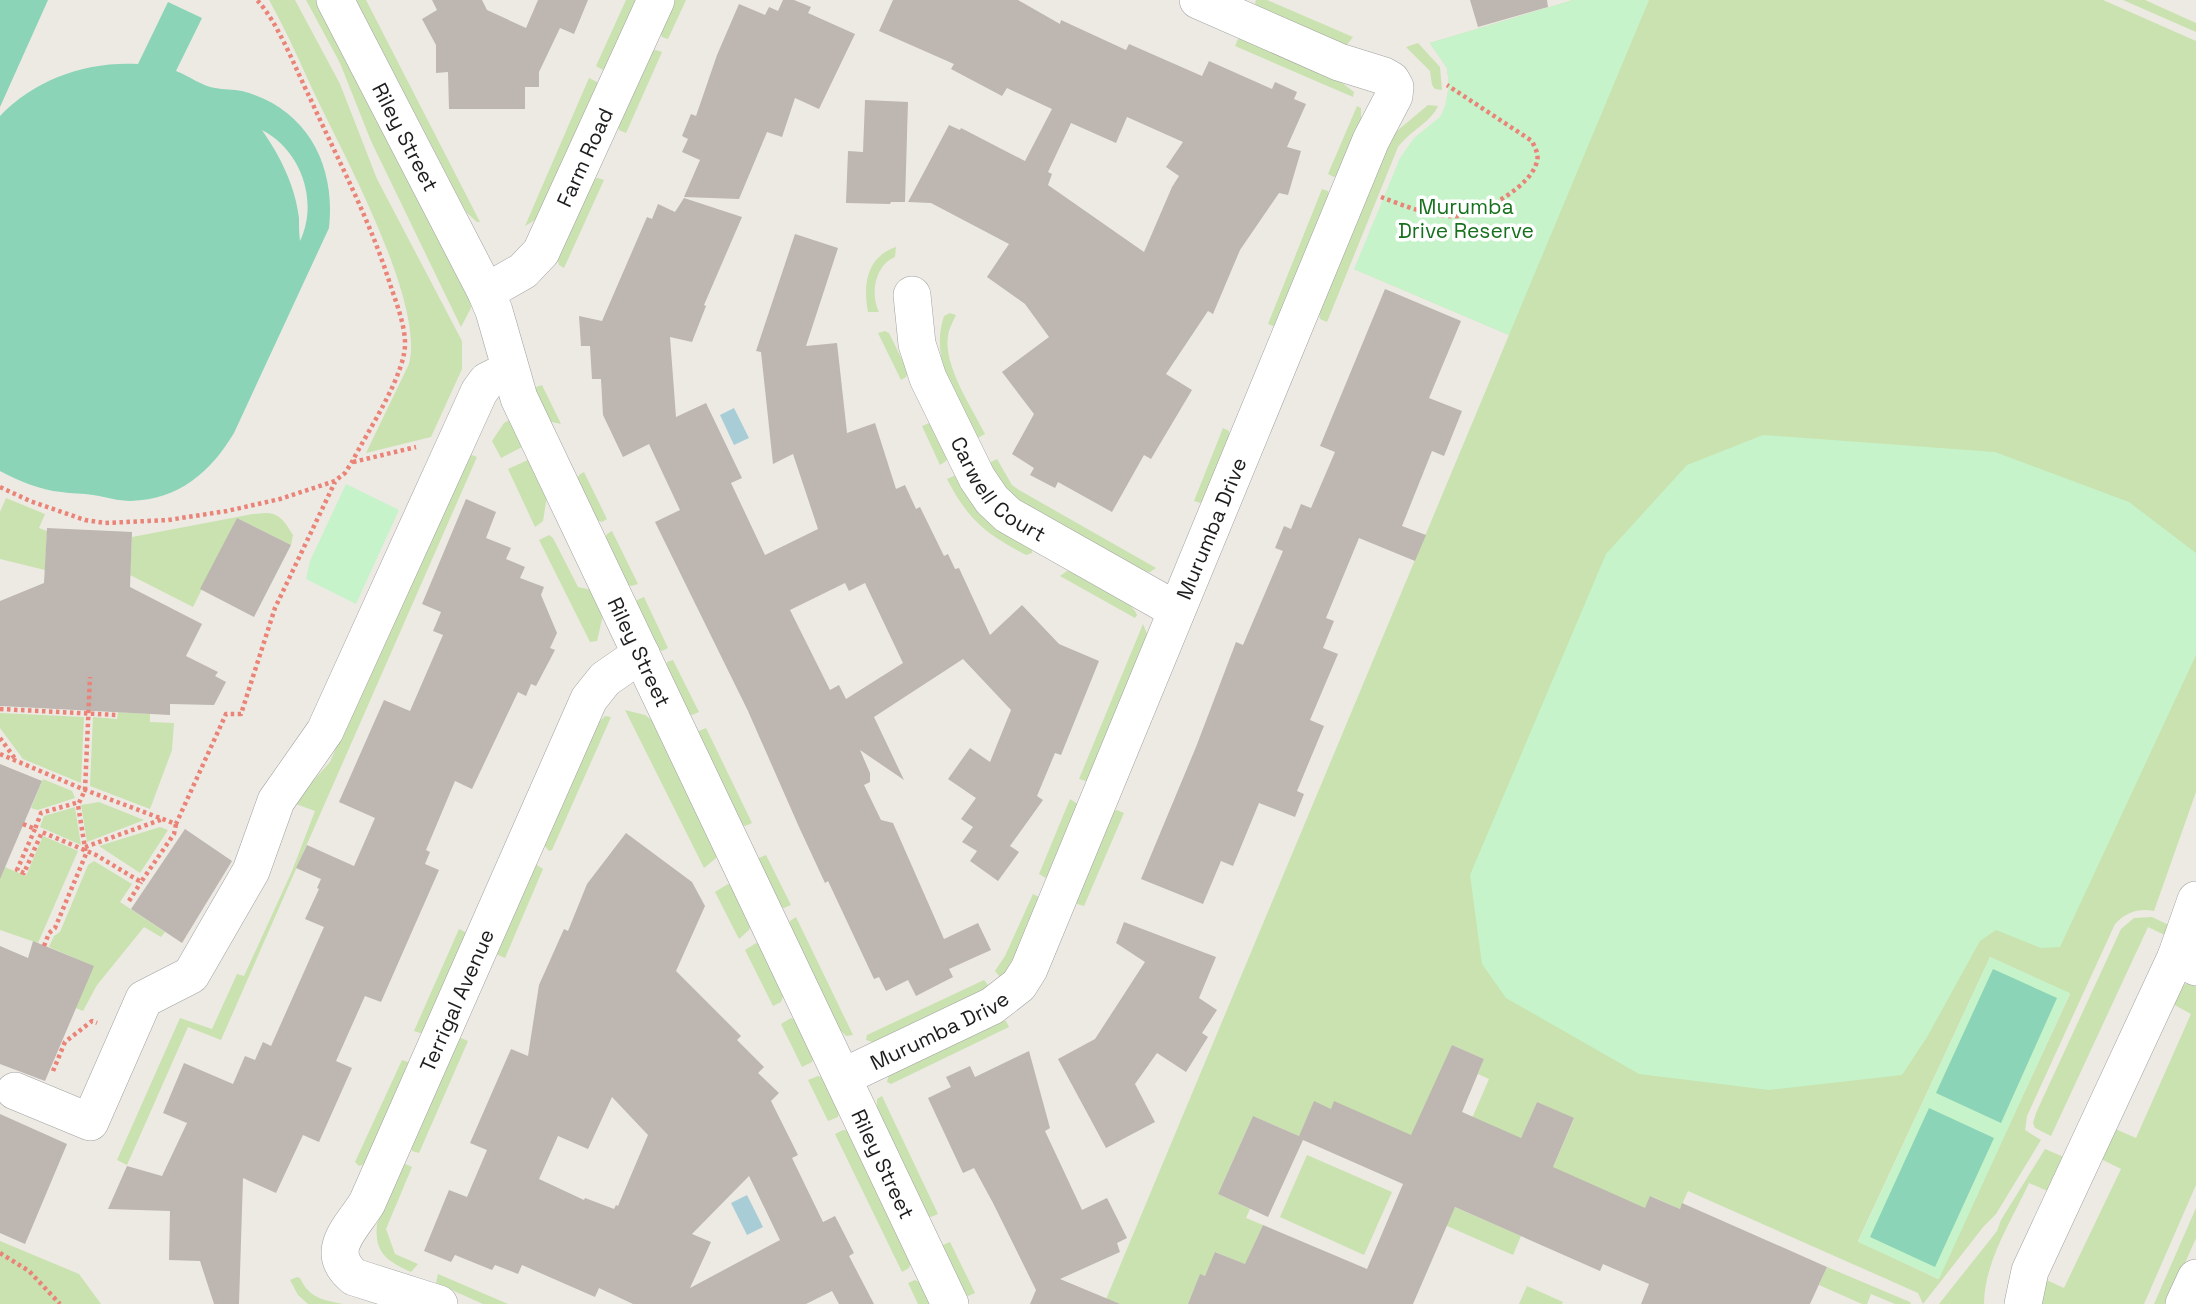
<svg xmlns="http://www.w3.org/2000/svg" width="2196" height="1304" font-family="'Space Grotesk',sans-serif">
	<rect width="100%" height="100%" fill="#edeae4"/>
	<g fill="#c9e2af" fill-rule="evenodd">
		<path d="M269,0H295L340,84L377,179L462,341V369L431,437L366,453L409,364C425,304 345,157 318,101C302,67 287,32 269,0Z"/>
		<path d="M306,0H317L472,300L471,308L461,327L371,141L340,63Z"/>
		<path d="M356,0H366L480,222H477L466,212Z"/>
		<path d="M626,0H639L608,67L603,70L596,66Z"/>
		<path d="M675,0H686L668,39L662,37L660,32Z"/>
		<path d="M1256,0H1267L1353,37L1346,46L1258,8L1255,3Z"/>
		<path d="M1573,0H2103L2196,41V792L2154,911C2139,908 2126,912 2115,924L2027,1116L2025,1130L2041,1140L1996,1214L1984,1226L1923,1304L1918,1293L1688,1191L1680,1209L1651,1196L1636,1228L1553,1167L1574,1119L1537,1102L1521,1138L1450,1205L1521,1236L1513,1255L1429,1218L1489,1079L1478,1074L1484,1059L1452,1045L1439,1076L1443,1156L1314,1102L1299,1136L1253,1116L1218,1194L1250,1209L1246,1218L1263,1225L1248,1258L1249,1266L1216,1252L1205,1276L1200,1275L1188,1304H1104L1509,335L1354,269L1472,265L1447,68L1430,43ZM1990,957L2070,994L1938,1279L1858,1241Z"/>
		<path d="M2123,0H2145L2196,23V32Z"/>
		<path d="M1243,38L1337,79L1354,92L1353,97L1235,46L1238,39Z"/>
		<path d="M1418,43L1440,67L1442,90L1435,89L1432,85L1430,71L1406,47Z"/>
		<path d="M656,50L662,52L626,133L619,130L618,125L651,51Z"/>
		<path d="M589,78L597,82L599,87L541,212L535,220L525,226Z"/>
		<path d="M1428,105L1438,106C1431,122 1410,131 1398,147L1327,322L1320,319L1319,312L1391,139L1397,131Z"/>
		<path d="M1357,106L1361,108V120L1339,174L1334,177L1328,174Z"/>
		<path d="M598,178L604,180L564,268L559,265L557,257L593,179Z"/>
		<path d="M1322,189L1328,191L1329,198L1277,324L1273,326L1268,324Z"/>
		<path d="M896,247L895,257C875,265 870,294 879,312H868C863,285 866,257 896,247Z"/>
		<path d="M950,313L956,315C953,322 949,328 948,336C943,365 972,408 985,434L976,439C958,401 929,360 944,316Z"/>
		<path d="M885,331L889,333L908,372L906,377L901,380L878,333Z"/>
		<path d="M542,385L561,424L548,421L534,393L536,387Z"/>
		<path d="M511,419L524,446L501,458L492,441L504,423Z"/>
		<path d="M932,422L948,456L946,461L940,465L922,426Z"/>
		<path d="M1223,428L1229,431L1230,439L1205,500L1200,503L1194,501Z"/>
		<path d="M467,453L477,457L221,1040L188,1027L127,1165L117,1160L180,1018L212,1029L237,974L244,976L292,871L315,811L293,803L330,762Z"/>
		<path d="M530,459L547,496L543,521L535,527L508,469Z"/>
		<path d="M997,459L1012,485L1019,490L1156,568L1150,572L1140,571L1012,497L989,467L991,462Z"/>
		<path d="M584,472L607,519L602,522L594,519L576,481L579,475Z"/>
		<path d="M956,475L969,500L980,513L1032,548V553L1026,555C985,533 969,521 947,479Z"/>
		<path d="M6,498L45,514L39,528L47,531L45,570L0,559V512Z"/>
		<path d="M266,513C281,513 286,524 293,535L291,545L237,518L193,607L130,575L132,537L253,514Z"/>
		<path d="M612,531L638,584L631,586L625,584L604,540L607,534Z"/>
		<path d="M549,535L553,538L578,587L592,590L603,615L597,641L590,642L539,540Z"/>
		<path d="M1067,571L1074,572C1089,581 1132,599 1137,615L1135,618L1060,576Z"/>
		<path d="M644,597L668,648L662,651L655,647L636,606L637,600Z"/>
		<path d="M1143,624L1147,634L1144,647L1090,778L1085,781L1079,779Z"/>
		<path d="M673,660L699,712L692,715L686,712L666,668L667,662Z"/>
		<path d="M625,710L645,715L653,721L717,853L716,858L704,868Z"/>
		<path d="M118,712L150,714V722L174,723L172,750L150,809L90,786L93,717L117,719Z"/>
		<path d="M0,713L84,717L81,783L23,759L0,728Z"/>
		<path d="M605,716L611,717L552,850L549,851L544,845L598,723Z"/>
		<path d="M706,728L752,823L745,826L739,823L696,732Z"/>
		<path d="M43,779L72,791L75,798L38,810L31,808Z"/>
		<path d="M1070,799L1079,805L1050,874L1046,878L1039,874Z"/>
		<path d="M99,802L144,820L87,842L81,805Z"/>
		<path d="M75,807L81,845L40,827L44,816Z"/>
		<path d="M1117,810L1124,813L1084,906L1077,904V898L1112,812Z"/>
		<path d="M160,827L168,830L140,873L99,846Z"/>
		<path d="M43,836L78,851L38,943L0,930V865L26,876Z"/>
		<path d="M766,855L791,905L784,908L778,905L758,862L759,858Z"/>
		<path d="M94,861L132,884L120,902L165,932L161,937L144,927L97,985L83,1011L76,1008L93,966L49,947L54,936L60,932L88,865Z"/>
		<path d="M535,864L543,869L505,958L496,954Z"/>
		<path d="M728,884L732,886L751,925L749,930L739,939L715,892Z"/>
		<path d="M1033,894L1041,898L1012,964L1004,975L999,976L995,971L1005,956Z"/>
		<path d="M796,917L853,1035L846,1036L837,1027L788,926L790,921Z"/>
		<path d="M2152,917L2179,930L2173,939L2148,927L2051,1136L2035,1128L2033,1123L2036,1113L2121,929L2134,918Z"/>
		<path d="M459,929L465,932L466,938L425,1032L420,1033L414,1031Z"/>
		<path d="M756,943L760,945L784,994L781,1002L773,1006L745,950Z"/>
		<path d="M984,980L988,985L985,991L883,1040L872,1042L866,1040L867,1035Z"/>
		<path d="M2188,983L2196,985V1185L2144,1304H2037L2042,1278L2064,1288L2121,1169L2099,1158L2113,1128L2136,1138L2191,1014L2171,1003L2179,987Z"/>
		<path d="M791,1018L796,1020L814,1058L812,1062L802,1067L781,1024Z"/>
		<path d="M1001,1021H1006L1009,1027L891,1084L887,1082L889,1074Z"/>
		<path d="M461,1038L468,1041L419,1153L412,1151L411,1145L457,1041Z"/>
		<path d="M402,1060L408,1062L409,1067L367,1163L359,1166L355,1162Z"/>
		<path d="M818,1076L824,1078L839,1111L838,1117L828,1121L808,1080Z"/>
		<path d="M882,1096L938,1214L931,1217L926,1216L877,1111V1099Z"/>
		<path d="M843,1130L849,1131L911,1262L909,1268L902,1272L835,1134Z"/>
		<path d="M2045,1149L2066,1158L2050,1192L2029,1183C2012,1220 1984,1262 1984,1304H1939L1997,1231L2001,1220Z"/>
		<path d="M1307,1155L1392,1192L1364,1255L1280,1217Z"/>
		<path d="M403,1163L412,1167L386,1229L395,1254L418,1264L411,1272C387,1261 374,1253 377,1224Z"/>
		<path d="M2196,1208V1238L2167,1304H2154Z"/>
		<path d="M0,1241L79,1274L101,1304H0Z"/>
		<path d="M950,1242L975,1293L968,1296L963,1293L942,1250L943,1245Z"/>
		<path d="M1827,1267L1910,1302L1911,1304H1895L1871,1294L1867,1304H1862L1819,1285Z"/>
		<path d="M438,1274L508,1304H483L436,1283Z"/>
		<path d="M297,1277L300,1278C309,1298 323,1300 343,1304H308L298,1295L290,1280Z"/>
		<path d="M915,1280L921,1283L931,1304H918L908,1283Z"/>
		<path d="M1527,1286L1563,1302L1562,1304H1519Z"/>
	</g>
	<g fill="#c6f3c9">
		<path d="M1573,0H1649L1509,335L1354,269L1400,158L1414,138L1440,117L1445,106L1449,85L1447,68L1430,43Z"/>
		<path d="M1763,435L1995,452L2129,502L2196,553V655L2060,947L2041,948L1996,930L1980,941L1927,1037L1902,1075L1769,1090L1639,1074L1506,998L1482,964L1470,875L1606,554L1687,465Z"/>
		<path d="M346,484L399,510L356,604L306,579L310,561Z"/>
		<path d="M1990,957L2070,993L1939,1279L1858,1242Z"/>
	</g>
	<g fill="#8bd4b7" fill-rule="evenodd">
		<path d="M0,0H48L0,107Z"/>
		<path d="M168,2L202,18L176,71C189,76 202,86 215,88C224,90 233,89 242,91C307,108 336,165 329,228L234,433C210,473 179,499 131,501C118,501 106,497 93,495C83,493 72,494 61,492C40,490 19,481 0,471V116C35,79 87,61 138,64ZM262,130C301,150 319,201 300,241C299,234 299,226 299,218C295,185 280,156 262,130Z"/>
		<path d="M1993,969L2057,998L2001,1123L1936,1093Z"/>
		<path d="M1929,1108L1994,1138L1935,1267L1870,1237Z"/>
	</g>
	<g fill="#a9cdd6">
		<path d="M734,408L749,438L734,445L720,415Z"/>
		<path d="M747,1195L763,1227L747,1235L731,1203Z"/>
	</g>
	<g fill="#bdb6b1" fill-rule="evenodd">
		<path d="M432,0H482L487,10L526,28L538,0H588L574,34L560,28L539,72V87H525V109H449L448,72L436,73V45L422,19L437,10Z"/>
		<path d="M783,0H794L811,7L808,13L855,34L819,109L795,98L782,137L767,132L739,199L684,197L700,160L682,152L688,139L682,136L691,114L696,116L717,55L739,4L765,15L769,7L778,11Z"/>
		<path d="M893,0H1018L1060,24L1061,20L1126,50L1129,44L1202,76L1209,61L1272,89L1275,82L1297,92L1294,99L1306,104L1287,147L1301,151L1288,195L1279,193L1240,250L1213,314L1208,311L1166,374L1192,390L1151,459L1144,455L1112,512L1058,482L1055,488L1030,475L1034,468L1012,454L1034,414L1002,372L1049,337L1025,304L987,277L1009,244L931,203L908,202L949,125L960,130L961,128L1025,161L1052,109L1007,88L1002,96L951,69L954,64L879,31ZM1127,117L1183,142L1166,167L1179,176L1172,187L1144,252L1048,185L1052,174L1048,172L1071,123L1116,143Z"/>
		<path d="M1470,0H1547L1548,7L1478,27Z"/>
		<path d="M865,100L908,102L905,202H891L890,204L846,203L848,151L863,152Z"/>
		<path d="M684,198L742,217L704,305L706,306L692,342L670,337L676,417L706,403L742,478L731,483L765,555L818,529L793,454L773,464L761,352L756,351L795,234L838,248L806,346L837,343L847,433L875,423L896,489L905,485L916,509L920,507L944,556L948,554L955,569L959,568L990,635L1022,605L1059,644L1099,661L1061,755L1055,753L1037,796L1043,800L1010,846L1019,852L998,881L970,861L977,851L962,842L973,827L961,819L976,798L948,779L970,748L990,762L1011,710L963,659L874,717L904,780L860,750L870,773V782L864,785L881,820L893,823L944,939L978,923L991,950L949,969L953,977L916,996L908,980L886,991L879,977L874,979L828,881L825,883L799,827L748,711L655,522L680,510L649,444L623,457L603,415L601,379H592L590,346H581L579,316L602,321L647,217L652,219L658,204L675,212ZM845,583L849,591L865,583L903,663L846,699L839,685L830,690L790,610Z"/>
		<path d="M1385,289L1461,321L1429,398L1462,411L1444,456L1432,451L1402,526L1426,535L1415,561L1359,538L1326,618L1334,621L1323,648L1338,654L1310,720L1324,726L1297,791L1304,794L1295,817L1259,803L1233,866L1221,861L1203,904L1141,879L1196,747L1236,642L1243,645L1283,551L1275,548L1284,526L1291,529L1301,504L1311,508L1335,452L1320,446Z"/>
		<path d="M466,499L496,512L486,538L511,548L506,559L525,567L520,578L544,587L541,595L557,633L550,648L555,650L536,686L531,684L526,696L518,692L472,789L455,781L426,850L430,852L425,864L439,870L381,1002L365,996L336,1061L352,1068L319,1142L303,1135L276,1193L243,1178L239,1304H214L200,1261L169,1260L170,1211L108,1209L127,1166L162,1176L187,1123L163,1113L184,1063L233,1084L245,1056L255,1060L263,1042L271,1046L324,927L305,919L319,889L317,888L321,879L296,868L307,845L354,866L375,818L339,802L384,700L410,711L443,635L433,631L441,612L422,604Z"/>
		<path d="M237,518L291,545L254,617L200,589Z"/>
		<path d="M47,528L132,532L130,587L202,624L186,656L218,672L215,676L226,682L214,705L170,704V715L0,706V601L44,583Z"/>
		<path d="M0,764L42,781L0,879Z"/>
		<path d="M185,829L232,861L182,943L131,909Z"/>
		<path d="M626,833L692,882L705,906L676,971L741,1036L737,1040L764,1067L758,1073L779,1093L771,1101L798,1155L792,1158L823,1222L835,1216L854,1253L849,1256L874,1304H839L832,1291L806,1304H633L599,1288L595,1297L522,1265L518,1274L495,1265L492,1270L455,1255L451,1262L424,1251L449,1190L467,1197L487,1150L470,1143L511,1049L528,1056L539,985L564,929L568,931L587,884ZM612,1097L648,1135L618,1206L616,1205L614,1209L585,1198L584,1200L539,1179L558,1136L588,1149ZM749,1176L780,1240L690,1288L711,1242L692,1234Z"/>
		<path d="M1124,922L1216,957L1199,998L1217,1010L1202,1033L1208,1037L1186,1072L1157,1053L1135,1084L1155,1122L1106,1148L1058,1059L1095,1039L1145,962L1116,943Z"/>
		<path d="M33,941L94,966L45,1081L0,1064V946L28,958Z"/>
		<path d="M1452,1045L1484,1059L1462,1112L1521,1138L1537,1102L1574,1118L1553,1167L1645,1208L1650,1196L1680,1209L1682,1203L1827,1267L1810,1304H1641L1649,1284L1603,1264L1600,1271L1455,1207L1413,1304H1188L1200,1274L1205,1276L1215,1252L1245,1264L1263,1225L1367,1269L1403,1184L1303,1140L1268,1217L1218,1194L1253,1116L1299,1136L1314,1101L1331,1109L1334,1101L1411,1135Z"/>
		<path d="M1029,1051L1050,1128L1045,1131L1082,1210L1107,1198L1127,1238L1117,1243L1120,1252L1060,1279L1120,1304H1030L1036,1290L993,1203L974,1168L963,1173L928,1098L951,1087L946,1077L970,1066L975,1077Z"/>
		<path d="M0,1114L67,1144L25,1244L0,1233Z"/>
	</g>
	<g fill="none" stroke-linecap="round" stroke-linejoin="round">
		<g stroke="#a1a1a1" stroke-width="38">
			<g id="minor">
				<path id="s1" d="M335,0L486,292L494,311L519,398L950,1304"/>
				<path id="s2" d="M486,292L523,271L541,252L656,0"/>
				<path id="s3" d="M912,295L917,344L928,378L977,478L992,500L1008,515L1176,610"/>
				<path d="M2196,900L2176,957L2196,967"/>
				<path id="s4" d="M843,1077L992,1006L1019,985L1029,969L1371,140L1394,96L1395,87L1391,80L1384,76L1339,62L1198,0"/>
				<path d="M15,1091L90,1122L144,999L191,975L251,871L276,801L325,731L479,392L487,381L509,370"/>
				<path id="s5" d="M439,1304L354,1277C323,1251 351,1229 367,1203L589,699L605,679L641,654"/>
				<path d="M2023,1304L2030,1271L2176,957"/>
				<path d="M2184,1304L2196,1278"/>
			</g>
		</g>
		<g stroke="#ea8378" stroke-width="4.5" stroke-dasharray="3.5 3.5" stroke-linecap="butt">
			<path d="M1381,197C1404,206 1435,218 1460,216C1483,213 1532,186 1537,161C1539,154 1535,148 1532,141L1447,85"/>
			<path d="M353,462L416,447"/>
			<path d="M0,487L30,501L85,520L105,523L168,520L227,511L280,499L335,481L345,473L352,462C367,432 407,373 405,341C404,322 396,302 390,284C370,220 338,160 310,98C296,70 278,22 257,0"/>
			<path d="M0,709L117,715"/>
			<path d="M0,738L16,760"/>
			<path d="M0,754L85,790L176,824L226,714H241L275,608L335,482"/>
			<path d="M23,824L35,829L41,813L79,802"/>
			<path d="M35,829L17,870L24,873L42,832L96,855L141,882L174,834L176,824"/>
			<path d="M85,847L163,819"/>
			<path d="M129,901L141,882"/>
			<path d="M44,946L49,933L55,928L86,854L78,805L85,790L90,677"/>
			<path d="M53,1071L65,1042L92,1021L97,1023"/>
			<path d="M0,1253L29,1271L60,1304"/>
		</g>
		<use href="#minor" stroke="#fff" stroke-width="37"/>
	</g>
	<g text-anchor="middle" dominant-baseline="central" stroke-width="7" stroke-linejoin="round" paint-order="stroke">
		<g font-size="21" fill="#1d1d1d" stroke="#fff">
			<text stroke="none"><textPath href="#s1" startOffset="154">Riley Street</textPath></text>
			<text stroke="none"><textPath href="#s2" startOffset="173">Farm Road</textPath></text>
			<text stroke="none"><textPath href="#s3" startOffset="219">Carwell Court</textPath></text>
			<text stroke="none"><textPath href="#s4" startOffset="695">Murumba Drive</textPath></text>
			<text stroke="none"><textPath href="#s1" startOffset="721">Riley Street</textPath></text>
			<text stroke="none"><textPath href="#s5" startOffset="397">Terrigal Avenue</textPath></text>
			<text stroke="none"><textPath href="#s4" startOffset="107">Murumba Drive</textPath></text>
			<text stroke="none"><textPath href="#s1" startOffset="1288">Riley Street</textPath></text>
		</g>
		<g font-size="21" fill="#17701d" stroke="#fff">
			<text x="1466" y="206">Murumba<tspan x="1466" dy="24">Drive Reserve</tspan></text>
		</g>
	</g>
</svg>
